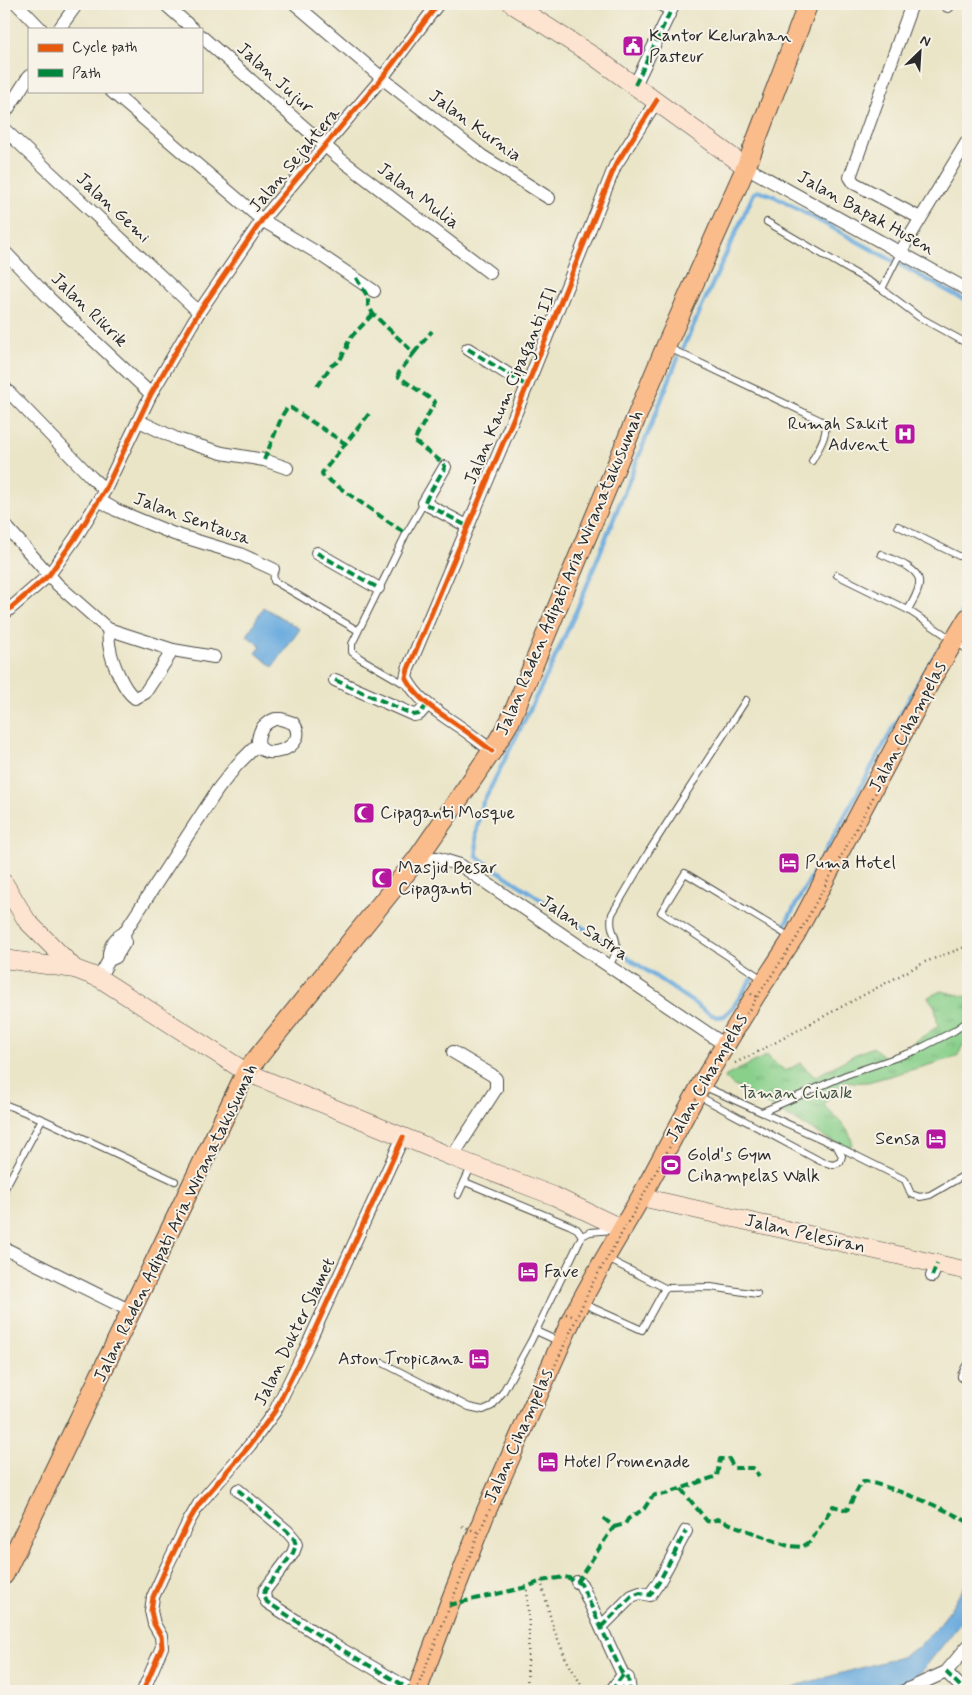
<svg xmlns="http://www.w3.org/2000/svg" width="972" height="1695" font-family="Mynerve,sans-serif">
	<defs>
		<pattern id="park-tufts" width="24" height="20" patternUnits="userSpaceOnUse" patternTransform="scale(1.25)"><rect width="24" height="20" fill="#89d08b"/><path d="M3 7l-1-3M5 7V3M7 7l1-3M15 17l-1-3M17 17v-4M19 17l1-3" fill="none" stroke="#70a972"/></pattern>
	</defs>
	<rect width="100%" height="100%" fill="#f7f3e8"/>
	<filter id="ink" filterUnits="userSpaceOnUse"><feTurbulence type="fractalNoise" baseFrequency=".02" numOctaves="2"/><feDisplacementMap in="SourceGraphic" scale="10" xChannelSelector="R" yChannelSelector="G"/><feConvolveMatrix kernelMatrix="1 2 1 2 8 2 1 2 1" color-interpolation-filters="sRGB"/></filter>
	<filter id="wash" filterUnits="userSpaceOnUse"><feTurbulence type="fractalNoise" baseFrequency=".0096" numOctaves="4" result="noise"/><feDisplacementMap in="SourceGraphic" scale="20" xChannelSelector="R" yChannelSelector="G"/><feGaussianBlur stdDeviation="1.12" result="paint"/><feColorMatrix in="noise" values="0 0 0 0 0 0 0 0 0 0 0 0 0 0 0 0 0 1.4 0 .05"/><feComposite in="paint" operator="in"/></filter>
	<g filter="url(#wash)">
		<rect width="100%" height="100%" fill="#eae5c7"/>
		<path fill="url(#park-tufts)" stroke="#5a7e5b" d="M941,991L968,997V1036L957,1057L868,1082L843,1083L835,1089L824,1105C832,1116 859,1134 850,1148L841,1146L731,1084L725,1078L726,1076L768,1055L771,1061L786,1071L800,1063L815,1077L854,1055L873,1047L885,1057L897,1054L938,1026L935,1007L928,997Z"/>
		<g fill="#6aabde" stroke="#4a6b84">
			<path d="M263,607L300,629L273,667L256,653L261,646L247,636Z"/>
			<path d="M968,1581V1614L921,1672L907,1682L835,1691H783L798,1685L901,1657L918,1647L941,1623Z"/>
		</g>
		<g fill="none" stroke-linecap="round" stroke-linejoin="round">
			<g stroke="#6aabde" stroke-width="4.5">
				<path d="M897,263L968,302"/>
				<path d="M683,348L754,193L759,191L774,196L895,262"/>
				<path d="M960,615L968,601"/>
				<path d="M783,928L923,674L939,649"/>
				<path d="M615,949L477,857L476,833L481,807L546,677L579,605L678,358"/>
				<path d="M621,953L710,1014L717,1017L724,1016L734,1006L754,975"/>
			</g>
		</g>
	</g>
	<g filter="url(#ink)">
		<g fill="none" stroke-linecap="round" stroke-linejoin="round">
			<g stroke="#484742" stroke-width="8">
				<g id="lane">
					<path d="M767,222L882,289L919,317L968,344"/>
					<path d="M882,289L900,253"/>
					<path d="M667,347L824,422C830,432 817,451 812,461"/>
					<path d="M898,526L959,556L968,557"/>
					<path d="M881,554C891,559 917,567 919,580C921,589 912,602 908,610"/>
					<path d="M273,569L274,581L357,630"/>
					<path d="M837,575L908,610L968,650"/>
					<path d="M408,686L360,658L352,652V644L406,534L424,503"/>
					<path d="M609,966C627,937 607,938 612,914L649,851L746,700"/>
					<path d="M764,980L661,912L685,873L792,938"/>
					<path d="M703,1086L837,1146L905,1180L911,1194L920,1197L930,1195L968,1173"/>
					<path d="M697,1095L820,1161L833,1165L840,1162L842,1156L837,1147"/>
					<path d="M4,1104L42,1119L175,1181"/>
					<path d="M762,1112L846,1075L915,1051L954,1031L968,1021"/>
					<path d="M465,1182L569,1225L577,1229L582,1236"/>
					<path d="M4,1190L42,1119"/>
					<path d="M458,1195L472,1165"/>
					<path d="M606,1258L665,1288"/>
					<path d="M582,1303L642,1330L665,1288L711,1287L757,1294"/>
					<path d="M536,1331L560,1342"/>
					<path d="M383,1363L469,1407L483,1410L492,1406L503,1392L531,1341L582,1236L590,1232L613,1230"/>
				</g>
			</g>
			<g stroke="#484742" stroke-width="14">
				<g id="street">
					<path d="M17,4L41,29"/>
					<path d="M165,4L193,29"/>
					<path d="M295,4L382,78L482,156L549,198"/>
					<path d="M660,4L671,10"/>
					<path d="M912,4L850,177L854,183L920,218"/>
					<path d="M948,6L949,4"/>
					<path d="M59,29L77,4"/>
					<path d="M201,36L339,158L490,273"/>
					<path d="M635,85L674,4"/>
					<path d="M111,91L262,220L316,252L374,291"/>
					<path d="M4,115L29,76"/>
					<path d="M4,129L199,312"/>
					<path d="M746,167L968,290"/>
					<path d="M4,251L49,298L151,394"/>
					<path d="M901,251L968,140"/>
					<path d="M468,349L527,386"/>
					<path d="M4,387L91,477L105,490"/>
					<path d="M139,421L177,439L222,453L264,460L287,468"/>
					<path d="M445,467L424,503L467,526"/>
					<path d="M99,500L116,510L174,534L240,554L273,569"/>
					<path d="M4,524L58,585L108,629L173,650L214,657"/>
					<path d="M317,553L378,588"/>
					<path d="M4,614L49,575L76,537L105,490L151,394L199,312L262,220L382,78L438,4"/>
					<path d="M108,629C109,635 108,642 110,649C112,662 124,691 135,698L145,693L173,650"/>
					<path d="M335,680L414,715L419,714L427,705"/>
					<path d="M275,719H281L293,723C314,749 250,767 259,735C261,726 267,722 275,719Z"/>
					<path d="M492,751C480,742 469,733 457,725C436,710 419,702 406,678L408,669L527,386L615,166L657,100"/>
					<path d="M417,859L437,858L460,865L725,1045"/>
					<path d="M109,960C108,949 113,938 124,933L218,789L237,765L258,744"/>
					<path d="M99,978L109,960L116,957L125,942L124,933"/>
					<path d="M452,1157L496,1089V1079L492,1075L453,1052"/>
					<path d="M4,1248L131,1311"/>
					<path d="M932,1276L937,1264"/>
					<path d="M968,1368L964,1376L968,1379"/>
					<path d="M238,1490L287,1531L294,1539L296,1545L293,1553L265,1590L264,1596L267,1602L334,1645L413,1691"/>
					<path d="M577,1582L581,1584L623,1675L628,1678L630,1691"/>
					<path d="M601,1627L632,1596L640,1593L650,1595L659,1582L686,1531"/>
					<path d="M946,1672L965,1691"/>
					<path d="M143,1691L162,1647L161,1636L154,1624L151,1611L153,1597L167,1566L189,1521L199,1504L250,1445L275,1411L309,1342L403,1137"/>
					<path d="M611,1691L623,1675"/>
					<path d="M904,1691L946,1672L968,1646"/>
				</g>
			</g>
			<g stroke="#484742" stroke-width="19">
				<g id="secondary">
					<path d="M512,4L595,57L746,167"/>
					<path d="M4,883L27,921L75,969"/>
					<path d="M4,959L75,969L99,978L246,1072L452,1157L554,1196L623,1229"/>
					<path d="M641,1197L968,1271"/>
				</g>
			</g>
			<g stroke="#484742" stroke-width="21">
				<g id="primary">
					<path d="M4,1575L246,1072L417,859L492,751L510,721L666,346L746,167L808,4"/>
					<path d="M417,1691L449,1605L485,1514L574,1314L601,1265L641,1197L701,1085L755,996L795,935L933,676L968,618"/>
				</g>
			</g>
			<g stroke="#484742" stroke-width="2.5" stroke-dasharray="1 4" stroke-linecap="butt">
				<path d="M735,1063L752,1055L925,962L968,946"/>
				<path d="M541,1581L553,1627L566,1659L585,1691"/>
				<path d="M527,1691L529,1627L527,1587"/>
			</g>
			<use href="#lane" stroke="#fff" stroke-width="6"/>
			<use href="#street" stroke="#fff" stroke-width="12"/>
			<use href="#secondary" stroke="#fde4d1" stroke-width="18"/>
			<use href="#primary" stroke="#fabc8b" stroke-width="19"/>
			<g stroke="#484742" stroke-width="2.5" stroke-dasharray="1 4" stroke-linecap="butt">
				<path d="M751,994L757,997"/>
				<path d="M566,1314L575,1317"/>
				<path d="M462,1526L479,1533"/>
				<path d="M416,1691L479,1533L592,1284L633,1214L697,1097L757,997L796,939L881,783L941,666"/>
			</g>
			<g stroke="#00873e" stroke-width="4" stroke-dasharray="8 4" stroke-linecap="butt">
				<path d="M635,85L674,4"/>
				<path d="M356,278L368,297V304L373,314L414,353L398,374L399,377L435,402L414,441L443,463L445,467L424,503L467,526"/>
				<path d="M468,349L527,386"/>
				<path d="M414,353L432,331"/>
				<path d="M317,386L331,366L340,360L347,347V344L352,336L373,314"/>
				<path d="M369,414L322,473L323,476L406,534"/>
				<path d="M264,460L283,414L287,408H291L346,444"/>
				<path d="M317,553L378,588"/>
				<path d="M335,680L414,715L419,714L427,705"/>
				<path d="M932,1276L937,1264"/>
				<path d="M968,1368L964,1376L968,1379"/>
				<path d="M681,1489L707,1521L711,1522L717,1519L788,1546L802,1547L810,1542L833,1506L847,1510L861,1483L866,1481C902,1491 935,1504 968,1522"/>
				<path d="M238,1490L287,1531L294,1539L296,1545L293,1553L265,1590L264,1596L267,1602L334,1645L413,1691"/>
				<path d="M614,1527L625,1524L628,1519L644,1509L651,1498L655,1495L665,1494L717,1476L720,1459H729L734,1468H753L759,1476"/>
				<path d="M577,1582L610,1532L614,1527L601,1516"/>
				<path d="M449,1605L527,1587L541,1581L564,1577L569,1578L581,1584L623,1675L628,1678L630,1691"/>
				<path d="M601,1627L632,1596L640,1593L650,1595L659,1582L686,1531"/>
				<path d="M946,1672L965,1691"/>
				<path d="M611,1691L623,1675"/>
			</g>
			<g stroke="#f7f3e8" stroke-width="8">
				<g id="cycleway">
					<path d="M4,614L49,575L76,537L105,490L151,394L199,312L262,220L382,78L438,4"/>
					<path d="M492,751C480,742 469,733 457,725C436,710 419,702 406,678L408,669L527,386L615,166L657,100"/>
					<path d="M143,1691L162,1647L161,1636L154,1624L151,1611L153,1597L167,1566L189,1521L199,1504L250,1445L275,1411L309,1342L403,1137"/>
				</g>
			</g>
			<use href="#cycleway" stroke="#e8590c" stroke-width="5"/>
		</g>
	</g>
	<defs>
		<g id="civic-square" transform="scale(1.125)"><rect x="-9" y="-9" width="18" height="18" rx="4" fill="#b5179e" stroke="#f7f3e8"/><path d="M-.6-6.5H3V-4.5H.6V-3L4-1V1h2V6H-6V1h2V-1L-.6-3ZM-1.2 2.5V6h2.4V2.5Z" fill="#fff"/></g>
		<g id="hospital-square" transform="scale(1.125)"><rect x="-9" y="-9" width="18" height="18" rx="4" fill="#b5179e" stroke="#f7f3e8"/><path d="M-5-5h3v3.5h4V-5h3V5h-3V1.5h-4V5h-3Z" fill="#fff"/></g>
		<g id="mosque-square" transform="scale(1.125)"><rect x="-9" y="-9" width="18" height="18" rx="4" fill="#b5179e" stroke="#f7f3e8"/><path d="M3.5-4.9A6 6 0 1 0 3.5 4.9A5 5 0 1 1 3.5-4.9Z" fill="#fff"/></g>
		<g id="hotel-square" transform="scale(1.125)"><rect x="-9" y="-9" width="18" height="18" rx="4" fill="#b5179e" stroke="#f7f3e8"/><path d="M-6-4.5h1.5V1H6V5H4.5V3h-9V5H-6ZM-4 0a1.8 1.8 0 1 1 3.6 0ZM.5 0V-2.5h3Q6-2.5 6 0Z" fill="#fff"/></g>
		<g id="stadium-square" transform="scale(1.125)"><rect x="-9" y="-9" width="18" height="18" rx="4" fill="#b5179e" stroke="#f7f3e8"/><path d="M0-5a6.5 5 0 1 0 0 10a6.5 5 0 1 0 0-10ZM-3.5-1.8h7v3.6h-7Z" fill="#fff"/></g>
	</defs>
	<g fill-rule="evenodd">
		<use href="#civic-square" x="633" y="46"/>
		<use href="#hospital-square" x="905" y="434"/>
		<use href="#mosque-square" x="364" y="813"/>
		<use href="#hotel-square" x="789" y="863"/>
		<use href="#mosque-square" x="382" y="878"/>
		<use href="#hotel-square" x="936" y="1139"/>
		<use href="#stadium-square" x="671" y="1165"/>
		<use href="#hotel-square" x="528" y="1272"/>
		<use href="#hotel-square" x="479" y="1359"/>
		<use href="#hotel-square" x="548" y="1462"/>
	</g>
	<g text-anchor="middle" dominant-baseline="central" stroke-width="4" stroke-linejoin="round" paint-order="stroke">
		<g font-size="18" fill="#2b2b2b" stroke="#f7f3e8" text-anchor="start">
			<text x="649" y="36">Kantor Kelurahan<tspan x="649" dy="21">Pasteur</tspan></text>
			<text x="889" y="424" text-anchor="end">Rumah Sakit<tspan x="889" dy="21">Advent</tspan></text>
			<text x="380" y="813">Cipaganti Mosque</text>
			<text x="805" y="863">Puma Hotel</text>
			<text x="398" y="868">Masjid Besar<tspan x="398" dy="21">Cipaganti</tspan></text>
			<text x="920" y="1139" text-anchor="end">Sensa</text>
			<text x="687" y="1155">Gold's Gym<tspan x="687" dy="21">Cihampelas Walk</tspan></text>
			<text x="544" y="1272">Fave</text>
			<text x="463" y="1359" text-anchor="end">Aston Tropicana</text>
			<text x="564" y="1462">Hotel Promenade</text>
		</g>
		<g font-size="18" fill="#2b2b2b" stroke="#f7f3e8">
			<text transform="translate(275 78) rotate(42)">Jalan Jujur</text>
			<text transform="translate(475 126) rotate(36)">Jalan Kurnia</text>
			<text transform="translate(295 160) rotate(-50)">Jalan Sejahtera</text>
			<text transform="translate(418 196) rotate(37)">Jalan Mulia</text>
			<text transform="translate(113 208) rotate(43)">Jalan Gemi</text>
			<text transform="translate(866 213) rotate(29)">Jalan Bapak Husen</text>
			<text transform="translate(89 310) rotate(44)">Jalan Rikrik</text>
			<text transform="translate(511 386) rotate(-67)">Jalan Kaum Cipaganti III</text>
			<text transform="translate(192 519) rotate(20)">Jalan Sentausa</text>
			<text transform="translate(570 573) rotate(-67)">Jalan Raden Adipati Aria Wiranatakusumah</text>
			<text transform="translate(908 727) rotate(-62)">Jalan Cihampelas</text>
			<text transform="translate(584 928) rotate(34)">Jalan Sastra</text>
			<text transform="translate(707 1078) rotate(-60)">Jalan Cihampelas</text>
			<text transform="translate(176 1223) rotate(-64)">Jalan Raden Adipati Aria Wiranatakusumah</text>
			<text transform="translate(805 1234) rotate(13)">Jalan Pelesiran</text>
			<text transform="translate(295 1332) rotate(-64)">Jalan Dokter Slamet</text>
			<text transform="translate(519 1436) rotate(-66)">Jalan Cihampelas</text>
		</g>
		<g font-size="18" fill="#425443" stroke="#f7f3e8">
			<text x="796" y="1093">Taman Ciwalk</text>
		</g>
	</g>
	<rect width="972" height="1695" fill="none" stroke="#f7f3e8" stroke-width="20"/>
	<rect x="28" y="28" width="175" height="65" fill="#f7f3e8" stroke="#a5a39c"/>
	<rect x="38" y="44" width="25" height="8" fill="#e8590c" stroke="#a5a39c"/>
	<text x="72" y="52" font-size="15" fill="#2b2b2b">Cycle path</text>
	<rect x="38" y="69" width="25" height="8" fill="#00873e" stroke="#a5a39c"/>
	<text x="72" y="78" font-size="15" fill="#2b2b2b">Path</text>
	<g transform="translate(920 52) rotate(25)" stroke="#f7f3e8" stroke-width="4" paint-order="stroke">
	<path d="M0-4L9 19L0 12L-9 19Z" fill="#2b2b2b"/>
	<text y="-8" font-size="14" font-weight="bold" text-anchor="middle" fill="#2b2b2b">N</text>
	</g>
</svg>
